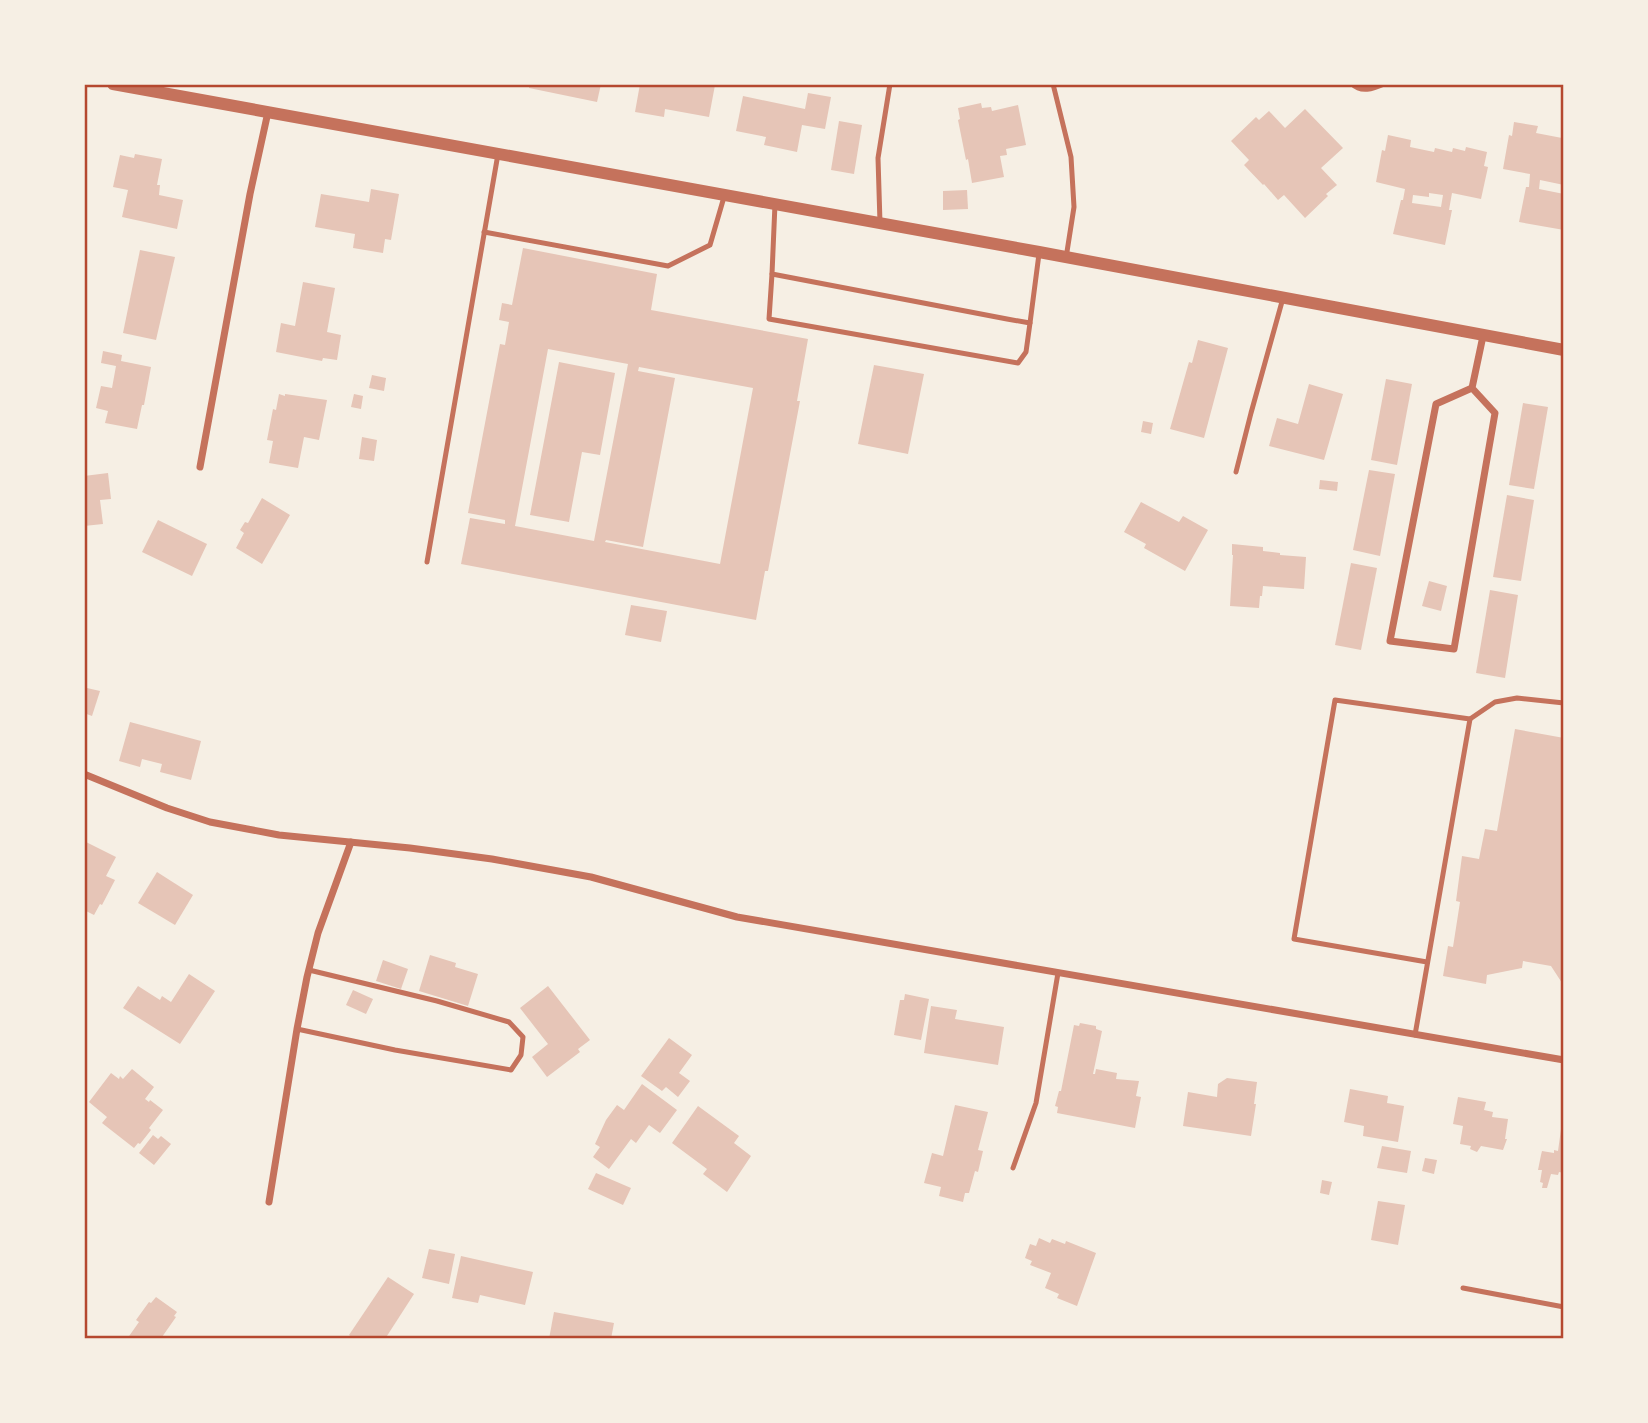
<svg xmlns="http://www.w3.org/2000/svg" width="1648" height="1423" font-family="'Archivo Narrow',sans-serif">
	<rect width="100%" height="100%" fill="#f6efe4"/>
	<g fill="#e6c5b7" fill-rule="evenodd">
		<path d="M529,84H601L597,102L529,88Z"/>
		<path d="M640,84L715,85L709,117L665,109L664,117L635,112Z"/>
		<path d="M808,93L831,97L825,129L802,125L797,152L764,145L766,137L736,131L743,96L805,109Z"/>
		<path d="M981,103L982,108L991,107L992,111L1018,105L1026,145L1006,149L1007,155L1000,156L1004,177L972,183L968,159L966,160L958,120L960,119L958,108Z"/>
		<path d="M1305,109L1343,148L1321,168L1337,185L1326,194L1328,196L1305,218L1284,195L1278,200L1264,184L1263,185L1244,165L1249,160L1231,141L1256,117L1259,120L1269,111L1285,128Z"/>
		<path d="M839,121L862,125L854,174L831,170Z"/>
		<path d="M1514,122L1538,126L1536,133L1562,138L1564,132V185L1540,180L1539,189L1564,194V230L1519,222L1526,187H1529L1530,174L1503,169L1509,135L1512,136Z"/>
		<path d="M1388,135L1411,140L1410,147L1434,152L1435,148L1452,152L1453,148L1465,151L1466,147L1487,152L1484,166L1488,167L1481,199L1452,193L1449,210H1452L1445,245L1393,234L1401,200H1403L1405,189L1376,182L1382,150L1385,151ZM1429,193L1443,195L1441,207L1412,203L1413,195L1429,197Z"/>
		<path d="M135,154L162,159L157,185H160L159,195L183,200L177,229L122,217L128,190L113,187L120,155L134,158Z"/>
		<path d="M371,189L399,194L391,240L385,239L383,253L353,248L355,234L315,227L321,194L369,202Z"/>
		<path d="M967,190L968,209L943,210V191Z"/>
		<path d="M523,248L657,274L651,310L808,339L797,401H800L768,571H765L756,620L461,564L470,518L505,524V520L468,513L500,344L505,345L509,322L499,320L502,303L512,305ZM548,349L628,364L594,541L515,526ZM639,367L753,388L720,564L605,542L606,540L643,547L675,378L638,371Z"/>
		<path d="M140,250L175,257L156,340L123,333Z"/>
		<path d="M303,282L335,288L327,332L341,335L337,360L323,358L322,361L276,352L281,323L295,326Z"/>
		<path d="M1198,340L1228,348L1204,438L1170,429L1189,362L1192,363Z"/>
		<path d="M103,351L122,355L121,361L151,367L144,405H142L137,429L105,423L108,411L96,408L101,386L112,388L116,366L101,363Z"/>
		<path d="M559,362L615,373L600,455L582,452L569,522L530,515Z"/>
		<path d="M874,365L924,374L908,454L858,444Z"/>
		<path d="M372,375L386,378L384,391L369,388Z"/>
		<path d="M1386,379L1412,384L1397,465L1371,460Z"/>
		<path d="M1309,384L1343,394L1324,460L1269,446L1277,418L1298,424Z"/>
		<path d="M279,394L285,396V394L327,400L319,440L304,437L298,468L269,463L273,441L267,440L273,409L276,410Z"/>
		<path d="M354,394L363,396L361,409L351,407Z"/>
		<path d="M1523,403L1548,407L1534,489L1509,485Z"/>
		<path d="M1143,421L1153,423L1151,434L1141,432Z"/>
		<path d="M362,437L377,440L374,461L359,459Z"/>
		<path d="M1369,470L1395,474L1380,556L1353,550Z"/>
		<path d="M108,473L111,499L100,500L103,524L84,526V476Z"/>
		<path d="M1320,480L1338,482L1337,491L1319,489Z"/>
		<path d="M1507,495L1534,500L1521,581L1493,577Z"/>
		<path d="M262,498L290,515L262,564L236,548L244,533L240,530L245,522L248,523Z"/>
		<path d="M1141,502L1179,522L1183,516L1208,530L1185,571L1144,548L1146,544L1124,532Z"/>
		<path d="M158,520L207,544L192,576L142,552Z"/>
		<path d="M1232,544L1263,547V551L1280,553V555L1306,557L1304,589L1263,586L1262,596H1260L1259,608L1230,606L1233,555H1232Z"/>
		<path d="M1351,563L1377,568L1361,650L1335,645Z"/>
		<path d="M1429,581L1447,586L1441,611L1422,606Z"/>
		<path d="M1490,590L1518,595L1505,678L1476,673Z"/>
		<path d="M631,605L667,611L661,642L625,635Z"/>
		<path d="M87,688L100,691L92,716L84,713V699Z"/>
		<path d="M130,722L201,741L191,780L160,772L162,764L142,759L140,767L119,761Z"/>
		<path d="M1515,729L1564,738V783L1562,795H1564V986L1551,966L1523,961L1522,968L1487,975L1486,984L1443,976L1448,946L1453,947L1460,902L1456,901L1462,856L1479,859L1485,829L1497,831Z"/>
		<path d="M84,841L116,857L106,876L115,880L102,905L100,904L94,915L84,910Z"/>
		<path d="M157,872L193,895L175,925L138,903Z"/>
		<path d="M430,955L456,963L455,967L478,974L468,1006L419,991Z"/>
		<path d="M383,960L408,969L401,989L376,981Z"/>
		<path d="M189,974L215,991L180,1044L123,1008L138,986L160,1000L162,996L171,1002Z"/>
		<path d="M548,986L590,1040L578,1049L580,1052L547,1077L532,1057L548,1044L520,1008Z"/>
		<path d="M353,990L373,999L366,1014L346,1005Z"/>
		<path d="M905,994L929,999L921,1040L894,1035L900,1000H904Z"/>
		<path d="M931,1006L957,1010L955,1019L1004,1027L998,1065L924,1053Z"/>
		<path d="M1080,1023L1096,1026V1029L1102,1031L1093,1074H1095L1096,1069L1117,1073L1116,1079L1139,1081L1136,1096L1141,1097L1135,1128L1057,1113L1058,1107L1055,1106L1059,1091H1061L1074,1025L1079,1026Z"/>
		<path d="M669,1038L692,1055L679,1073L690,1081L678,1097L666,1087L662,1091L641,1076Z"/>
		<path d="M132,1069L154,1087L145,1099L149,1102L150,1100L163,1110L149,1128L151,1130L140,1144L138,1143L134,1148L102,1123L107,1117L89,1102L111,1073L119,1079L120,1076L123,1079Z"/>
		<path d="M1227,1078L1257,1082L1254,1104H1256L1251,1136L1183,1126L1188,1092L1217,1097L1218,1084Z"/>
		<path d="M642,1084L677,1110L660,1133L649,1125L636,1143L631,1139L609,1169L593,1157L600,1147L595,1144L606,1120L617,1105L624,1110Z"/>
		<path d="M1350,1089L1388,1096L1387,1103L1404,1106L1398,1142L1363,1136L1364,1126L1344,1122Z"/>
		<path d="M1458,1097L1486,1102L1484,1110L1493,1112L1492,1117L1508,1119L1505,1139H1507L1503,1150L1481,1146L1477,1152L1470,1149L1471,1146L1460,1144L1463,1126L1453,1124Z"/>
		<path d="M955,1105L988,1112L978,1150L983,1151L978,1172L975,1171L969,1193H965L963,1202L939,1196L941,1187L924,1183L932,1153L943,1156Z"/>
		<path d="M698,1106L739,1136L734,1143L751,1156L727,1192L703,1174L707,1169L672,1143Z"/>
		<path d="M1562,1122H1564V1173L1559,1172L1558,1175L1551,1174L1547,1188H1542L1543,1183L1540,1182L1542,1170H1538L1541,1155L1542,1151L1554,1153V1150L1558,1151Z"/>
		<path d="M153,1135L158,1139L161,1136L171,1144L154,1165L139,1153Z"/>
		<path d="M1382,1146L1411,1151L1407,1173L1377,1168Z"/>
		<path d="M1425,1158L1437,1160L1434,1174L1422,1171Z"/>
		<path d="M596,1173L631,1188L623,1205L588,1189Z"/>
		<path d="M1322,1180L1332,1182L1329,1195L1320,1193Z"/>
		<path d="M1378,1201L1405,1205L1398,1245L1371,1240Z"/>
		<path d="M1039,1238L1050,1243L1052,1239L1065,1244L1066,1241L1096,1253L1077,1306L1057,1298L1059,1294L1045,1288L1051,1273L1030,1265L1032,1261L1025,1258L1030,1244L1036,1246Z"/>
		<path d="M429,1249L455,1254L449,1284L422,1278Z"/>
		<path d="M461,1256L533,1272L525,1305L480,1295L478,1303L452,1298Z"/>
		<path d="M388,1277L414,1294L385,1339H354L349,1335Z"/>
		<path d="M156,1297L177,1312L174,1316L176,1317L162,1337L165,1339H127L139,1322L136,1320L149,1302L151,1303Z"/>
		<path d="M554,1312L614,1323L611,1339H549Z"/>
	</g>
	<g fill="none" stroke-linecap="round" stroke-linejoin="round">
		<g stroke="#c5725c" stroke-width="5">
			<path d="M1053,84L1071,157L1074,207L1066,258"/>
			<path d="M1352,84C1361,93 1373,89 1384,84"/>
			<path d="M775,204L772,274L1007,319L1030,323L1039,254"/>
			<path d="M880,223L878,158L890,84"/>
			<path d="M484,232L668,266L710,245L724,197"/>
			<path d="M772,274L769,319L1018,363L1026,352L1030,323"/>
			<path d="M1236,472L1251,413L1283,298"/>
			<path d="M427,562L498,154"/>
			<path d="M1470,719L1495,702L1517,698L1564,703"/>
			<path d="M297,1029L395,1050L511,1070L521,1055L523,1037L509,1022L437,1001L309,970"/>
			<path d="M1415,1035L1470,719L1335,700L1294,939L1427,962"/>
			<path d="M1013,1168L1036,1103L1058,973"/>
			<path d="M1463,1288L1564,1307"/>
		</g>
		<g stroke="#c5725c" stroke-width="7">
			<path d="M1472,388L1495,413L1454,649L1390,641L1436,404L1472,388L1483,336"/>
			<path d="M200,467L250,194L268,112"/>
			<path d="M84,774L167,808L210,822L279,835L410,848L492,859L591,877L737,917L1564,1060"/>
			<path d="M269,1202L297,1029L307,977L318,933L351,842"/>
		</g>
		<path stroke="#c5725c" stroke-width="12" d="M113,84L1039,252L1564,350"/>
	</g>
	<rect width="1648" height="1423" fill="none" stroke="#f6efe4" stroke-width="172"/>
	<rect x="86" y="86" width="1476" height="1251" fill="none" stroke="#b5482f" stroke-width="2.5"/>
</svg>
